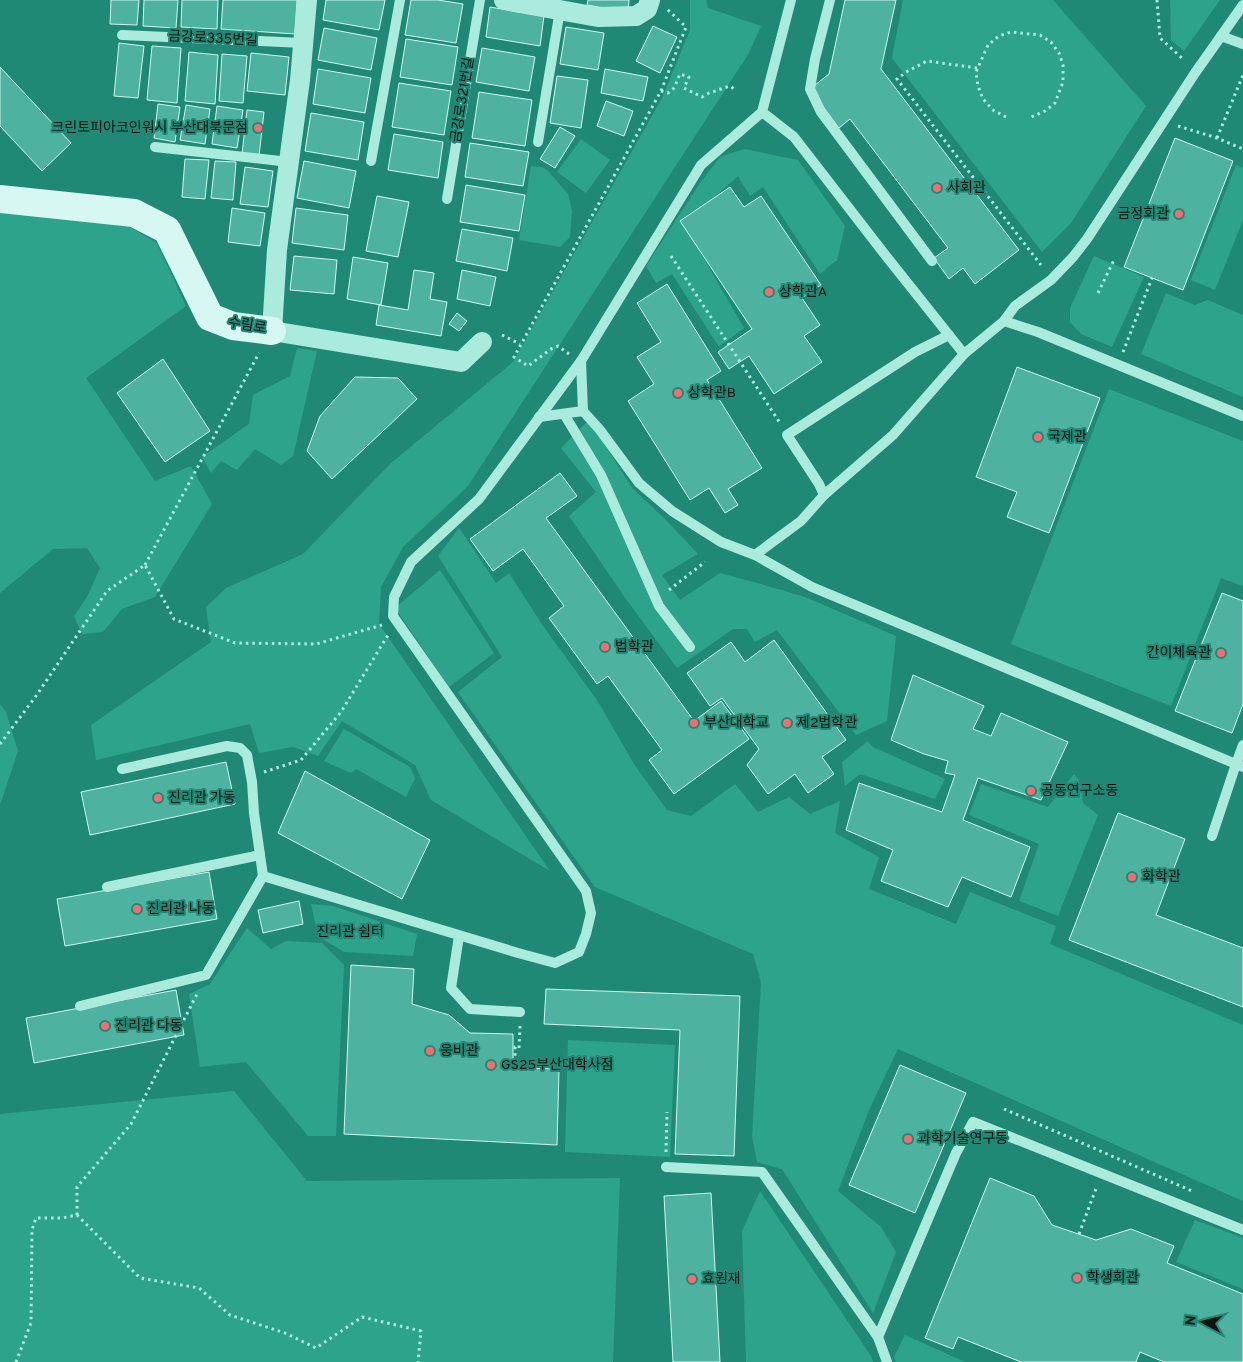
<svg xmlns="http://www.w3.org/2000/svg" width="1243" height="1362" font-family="Overpass,'Noto Sans KR',sans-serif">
	<rect width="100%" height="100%" fill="#208976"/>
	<g fill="#2da38c">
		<path d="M690,0H706L708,8L761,26L749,53L468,486L403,547L381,587L379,624L550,871L431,800L415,765L342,721L318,756L293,747L259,753L250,724L96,760L91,725L211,642L206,607L226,588L303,554L391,463L513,362L662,98L690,30Z"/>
		<path d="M903,0H1053L1146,106L1071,223L1042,252L892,58Z"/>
		<path d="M1170,0H1220L1184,51L1171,40Z"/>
		<path d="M581,139L610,160L586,193L557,172Z"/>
		<path d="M744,149L798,160L845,226L837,260L820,274L763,187L750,196L738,176L684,224L744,328L719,347L672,274L656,283L646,266L700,183L720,157Z"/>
		<path d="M1236,165L1243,168V220L1215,290L1191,280Z"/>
		<path d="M531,166L542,167L549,172L568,194L572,210L570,237L560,247L519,240Z"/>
		<path d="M0,212L126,225L157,243L186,306L86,378L155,481L191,466L212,504L155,597L122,609L103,632L82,634L74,616L87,597L100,568L87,548L53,549L0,593Z"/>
		<path d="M1094,256L1144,277L1112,347L1081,334L1070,322V308Z"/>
		<path d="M1166,293L1195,305L1208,300L1243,315V397L1141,354Z"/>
		<path d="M297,348L317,351L293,456L281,465L255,449L237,470L221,461L211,473L202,457L249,424L253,395L290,376Z"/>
		<path d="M1109,389L1243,441V586L1221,578L1171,706L1011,644Z"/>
		<path d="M589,420L632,488L664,518L698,554L662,575L680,600L720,573L757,583L805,597L896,636L887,721L856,735L777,630L755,642L747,629H733L677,668L626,599L569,516L596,492L561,448Z"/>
		<path d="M459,528L496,583L509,573L543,626L597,700L634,764L667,810L691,816L735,784L758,812L789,797L810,814L840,801L835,833L879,857L869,889L956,924L970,892L1056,926L1050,944L1243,1025V1201L898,1049L869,1110L838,1191L881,1227L896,1252L873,1313L782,1169L757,1162L752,1136L761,982L753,954L595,887L458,692L502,657L438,556Z"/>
		<path d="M440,570L494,653L449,687L395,608Z"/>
		<path d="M0,704L6,712L18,751L0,805Z"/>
		<path d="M344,729L410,767L415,778L406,797L356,769L351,773L324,761Z"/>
		<path d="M868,741L873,747L945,779L935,799L860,774L845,786L842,762Z"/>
		<path d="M1074,774L1081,783L1083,803L1098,815L1058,916L1019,901L1039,844L969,815L981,784L1048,807Z"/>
		<path d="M311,904L333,906L417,934L413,956L344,952L318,936Z"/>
		<path d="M247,928L271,949L286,941L322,943L344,965L336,1136H308L246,1062L200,1067L189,994L210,984Z"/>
		<path d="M568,1040L675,1045L670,1157L565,1152Z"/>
		<path d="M234,1091L307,1181L620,1178L613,1362H0V1114Z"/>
		<path d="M760,1191L871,1356L873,1362H746L742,1231Z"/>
		<path d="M1195,1220L1243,1238V1289L1176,1262Z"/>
		<path d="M905,1335L965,1362H896L894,1357Z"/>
	</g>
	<g fill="#4db29f" stroke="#d0f8f0">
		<path d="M111,0H139L137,25L110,24Z"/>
		<path d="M144,0H178L176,28L143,26Z"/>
		<path d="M182,0H218L217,29L181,27Z"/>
		<path d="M223,0H297L295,34L221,29Z"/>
		<path d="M326,0H385L379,30L323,20Z"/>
		<path d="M411,0H438L463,4L456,43L405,35Z"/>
		<path d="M588,0H629L628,12L587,5Z"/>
		<path d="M845,0H896L881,69L1019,250L975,284L963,268L949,279L934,258L948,248L850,119L839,128L810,89L829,74Z"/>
		<path d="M490,7L544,16L540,46L486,37Z"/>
		<path d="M653,26L677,37L660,73L636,61Z"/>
		<path d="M566,27L604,33L598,70L560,64Z"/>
		<path d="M324,28L377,38L371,70L318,60Z"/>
		<path d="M406,39L458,47L452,85L400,77Z"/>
		<path d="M119,43L144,46L138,98L114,96Z"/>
		<path d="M152,46L181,48L177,103L147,100Z"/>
		<path d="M482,48L535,57L529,91L476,82Z"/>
		<path d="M189,52L218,55L215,104L185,101Z"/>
		<path d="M251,53L289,57L285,95L247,91Z"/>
		<path d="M222,54L247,56L243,103L219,101Z"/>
		<path d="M0,67L71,143L42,171L0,126Z"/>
		<path d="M318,69L371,78L365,113L313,104Z"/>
		<path d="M605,69L648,77L643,101L601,93Z"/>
		<path d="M557,76L588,80L581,128L550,123Z"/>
		<path d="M399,83L451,91L444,135L392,127Z"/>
		<path d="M479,92L532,100L525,146L472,138Z"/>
		<path d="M606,101L633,111L624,136L597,126Z"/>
		<path d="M158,104L180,107L175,142L154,138Z"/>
		<path d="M186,105L210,109L205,144L180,140Z"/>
		<path d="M217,106L243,110L237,148L212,144Z"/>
		<path d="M247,110L264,112L259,156L242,154Z"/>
		<path d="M311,113L364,122L358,160L305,151Z"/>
		<path d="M560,127L575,136L555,168L540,159Z"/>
		<path d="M394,134L443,142L438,178L388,170Z"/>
		<path d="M1175,138L1233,161L1183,290L1124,267Z"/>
		<path d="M470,143L529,152L523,186L465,177Z"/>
		<path d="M185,159L209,160L205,199L182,197Z"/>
		<path d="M215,161L236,162L233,200L211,198Z"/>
		<path d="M304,161L356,171L349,208L297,198Z"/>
		<path d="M245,167L273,171L268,207L240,204Z"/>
		<path d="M466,185L525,195L519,231L460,222Z"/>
		<path d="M730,187L744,207L761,196L821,285L802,298L820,325L804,336L822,362L774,394L749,356L729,369L718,352L752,329L680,221Z"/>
		<path d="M377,196L409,202L398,257L366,251Z"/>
		<path d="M232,208L265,213L260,246L228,242Z"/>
		<path d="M296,208L348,215L344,250L292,243Z"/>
		<path d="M462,229L513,238L507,271L456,261Z"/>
		<path d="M294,256L337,260L334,294L290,290Z"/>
		<path d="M353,257L388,263L381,305L347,299Z"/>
		<path d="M414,270L434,273L430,299L447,302L441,336L376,325L379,305L408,310Z"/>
		<path d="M462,270L496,277L490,306L457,299Z"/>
		<path d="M667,284L721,371L707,380L762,468L728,489L738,505L725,513L709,488L690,500L628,401L654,384L637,357L661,342L637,303Z"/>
		<path d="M457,313L467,321L459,331L449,324Z"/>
		<path d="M163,359L210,431L165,462L117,393Z"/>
		<path d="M1017,367L1100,398L1049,533L1007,517L1017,492L976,477Z"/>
		<path d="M355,377L398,378L417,399L332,479L307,451L320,416Z"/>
		<path d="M560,473L577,496L546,518L694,721L721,701L749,739L674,794L649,760L662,750L608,676L597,684L549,618L564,606L523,549L493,571L470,539Z"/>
		<path d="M1222,593L1243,601V704L1232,733L1175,711Z"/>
		<path d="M774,640L846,740L822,757L834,774L808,793L795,774L768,794L747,765L759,749L722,698L710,706L687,673L731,642L745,662Z"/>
		<path d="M913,675L984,706L973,729L991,736L1001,713L1068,742L1041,800L978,778L963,820L1030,847L1011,897L962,877L948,907L881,881L893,850L846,830L859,783L942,812L955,775L945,773L948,761L924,754L891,740Z"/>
		<path d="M226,762L235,804L90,835L81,792Z"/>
		<path d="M305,771L430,840L402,899L278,833Z"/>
		<path d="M1118,813L1185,839L1156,915L1243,948V1007L1069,940Z"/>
		<path d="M209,872L217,919L65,946L57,899Z"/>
		<path d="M299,901L303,924L263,933L258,910Z"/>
		<path d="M351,965L414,969L412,1004L449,1015L470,1033L513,1034V1068L559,1069L557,1145L344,1134Z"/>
		<path d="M546,989L740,996L734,1156L675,1154L680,1030L544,1024Z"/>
		<path d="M176,990L184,1035L34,1063L26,1018Z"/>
		<path d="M900,1065L966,1093L915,1213L849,1185Z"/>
		<path d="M990,1178L1034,1196L1052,1225L1096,1240L1131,1229L1174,1246L1167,1263L1243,1294V1362H1164L1140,1352L1136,1362H1021L958,1337L953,1349L925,1338Z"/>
		<path d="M711,1193L720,1362H673L664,1196Z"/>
	</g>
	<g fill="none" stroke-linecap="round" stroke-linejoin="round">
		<g stroke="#abebde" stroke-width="3" stroke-dasharray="2.5 4" stroke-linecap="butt">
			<path d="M1157,0L1160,38L1183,59"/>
			<path d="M977,68L927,61L906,72L897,79L1041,265"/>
			<path d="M661,91L668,93L674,88L680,74L689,77L684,88L702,97L709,93L730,86L734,89"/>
			<path d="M1006,117L993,110L983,99L978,86L976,72L988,45L999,36L1011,32L1040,35L1051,42L1059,53L1063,65V82L1055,103L1045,111L1029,118"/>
			<path d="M1178,126L1217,138L1243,149"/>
			<path d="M1217,138L1243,75"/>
			<path d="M671,256L780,423"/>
			<path d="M1098,293L1114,260"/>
			<path d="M502,335L520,344"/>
			<path d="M1123,352L1152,278"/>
			<path d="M569,354L558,346L551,349L528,366L514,357L661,91L686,27L667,9"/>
			<path d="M145,565L259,353"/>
			<path d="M669,590L705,562"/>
			<path d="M0,744L36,696L107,591L145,565L174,619L235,643L316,644L382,625"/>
			<path d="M264,772L301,760L341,712L388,635"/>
			<path d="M520,1026L519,1048L515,1047V1061L545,1064"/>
			<path d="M1004,1109L1192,1191"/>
			<path d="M666,1152L667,1112"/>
			<path d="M77,1215V1187L131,1124L197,994"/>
			<path d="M1079,1234L1097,1186"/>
			<path d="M16,1362L31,1323L32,1230L36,1218H62L77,1215L140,1278L199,1288L230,1315L285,1333L316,1348L362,1317L421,1331L418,1362"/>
		</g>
		<g stroke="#abebde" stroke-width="10">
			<path d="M830,0L815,59L810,89L821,112L932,261"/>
			<path d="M122,35L303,43"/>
			<path d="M1221,36L1243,44"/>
			<path d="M762,112L794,137L886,256L964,354"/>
			<path d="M538,142L560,10"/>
			<path d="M155,147L289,162"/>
			<path d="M371,161L400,0"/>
			<path d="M447,199L480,0"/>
			<path d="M1004,321L1038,332L1243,416"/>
			<path d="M581,361L583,411"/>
			<path d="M564,414L601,475L659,606L690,647"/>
			<path d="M539,417L583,411L600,430L639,483L672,511L721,542L755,555L801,521L824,495L893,435L964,354L1004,321L1015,306L1051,280L1073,257L1087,239L1195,73L1243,5"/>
			<path d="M824,495L819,484L787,435L915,352L949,335"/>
			<path d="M755,555L812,587L1236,764L1243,745"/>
			<path d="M122,769L227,746L240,748L247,755L252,782L254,813L263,876L518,953L555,963L579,952L586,934L591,913L586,891L393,616L394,597L411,562L479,499L581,361L701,165L762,112L791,0"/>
			<path d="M1212,836L1236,764L1243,767"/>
			<path d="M107,887L260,855"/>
			<path d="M459,936L451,988L470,1009L520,1012"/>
			<path d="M80,1006L206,975L263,876"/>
			<path d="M666,1167L762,1172L878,1337"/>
			<path d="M887,1362L878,1337L956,1153L973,1122L1243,1230"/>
		</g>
		<g stroke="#abebde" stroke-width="20">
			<path d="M307,0L300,80L277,250L272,331L461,362L482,342"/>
			<path d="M504,0L598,17L636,16L647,9L650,0"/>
		</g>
		<path stroke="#d7f8f2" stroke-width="28" d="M0,199L134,213L167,230L210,317L233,326L272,331"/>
	</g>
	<g fill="#f86c71" stroke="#208976" stroke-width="2">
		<circle cx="258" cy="128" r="5"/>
		<circle cx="937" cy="188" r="5"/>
		<circle cx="1179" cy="214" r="5"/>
		<circle cx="769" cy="292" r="5"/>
		<circle cx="678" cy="393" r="5"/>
		<circle cx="1038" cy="437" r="5"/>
		<circle cx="605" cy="647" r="5"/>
		<circle cx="1221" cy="653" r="5"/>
		<circle cx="694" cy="723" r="5"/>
		<circle cx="787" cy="723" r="5"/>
		<circle cx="1031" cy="791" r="5"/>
		<circle cx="158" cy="798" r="5"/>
		<circle cx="1132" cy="877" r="5"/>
		<circle cx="137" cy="909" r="5"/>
		<circle cx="105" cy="1026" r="5"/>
		<circle cx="430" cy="1051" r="5"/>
		<circle cx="491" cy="1065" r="5"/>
		<circle cx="908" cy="1139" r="5"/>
		<circle cx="1077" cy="1278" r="5"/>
		<circle cx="692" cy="1279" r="5"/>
	</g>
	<g text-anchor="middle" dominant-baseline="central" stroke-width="4" stroke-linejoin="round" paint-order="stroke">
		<g font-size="14" fill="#111" stroke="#208976">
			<text transform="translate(213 39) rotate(3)">금강로335번길</text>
			<text transform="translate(463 100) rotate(-81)">금강로321번길</text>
			<text transform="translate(247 326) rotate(10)">수림로</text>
		</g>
		<g font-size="14" fill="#111" stroke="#208976" text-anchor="start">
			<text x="248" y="128" text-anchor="end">크린토피아코인워시 부산대북문점</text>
			<text x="947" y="188">사회관</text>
			<text x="1169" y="214" text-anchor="end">금정회관</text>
			<text x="779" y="292">상학관A</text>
			<text x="688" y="393">상학관B</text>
			<text x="1048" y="437">국제관</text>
			<text x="615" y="647">법학관</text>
			<text x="1211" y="653" text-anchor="end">간이체육관</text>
			<text x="704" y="723">부산대학교</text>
			<text x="797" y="723">제2법학관</text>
			<text x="1041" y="791">공동연구소동</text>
			<text x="168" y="798">진리관 가동</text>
			<text x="1142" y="877">화학관</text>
			<text x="147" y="909">진리관 나동</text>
			<text x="115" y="1026">진리관 다동</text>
			<text x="440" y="1051">웅비관</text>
			<text x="501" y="1065">GS25부산대학사점</text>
			<text x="918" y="1139">과학기술연구동</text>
			<text x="1087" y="1278">학생회관</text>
			<text x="702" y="1279">효원재</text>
		</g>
		<g font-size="14" fill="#111" stroke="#208976">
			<text x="350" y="932">진리관 쉼터</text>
		</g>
	</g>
	<g transform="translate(1203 1322) rotate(277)" stroke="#208976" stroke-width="4" paint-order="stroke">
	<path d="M0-4L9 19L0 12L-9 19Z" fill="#111111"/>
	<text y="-8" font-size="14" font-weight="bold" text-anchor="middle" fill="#111111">N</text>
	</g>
</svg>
